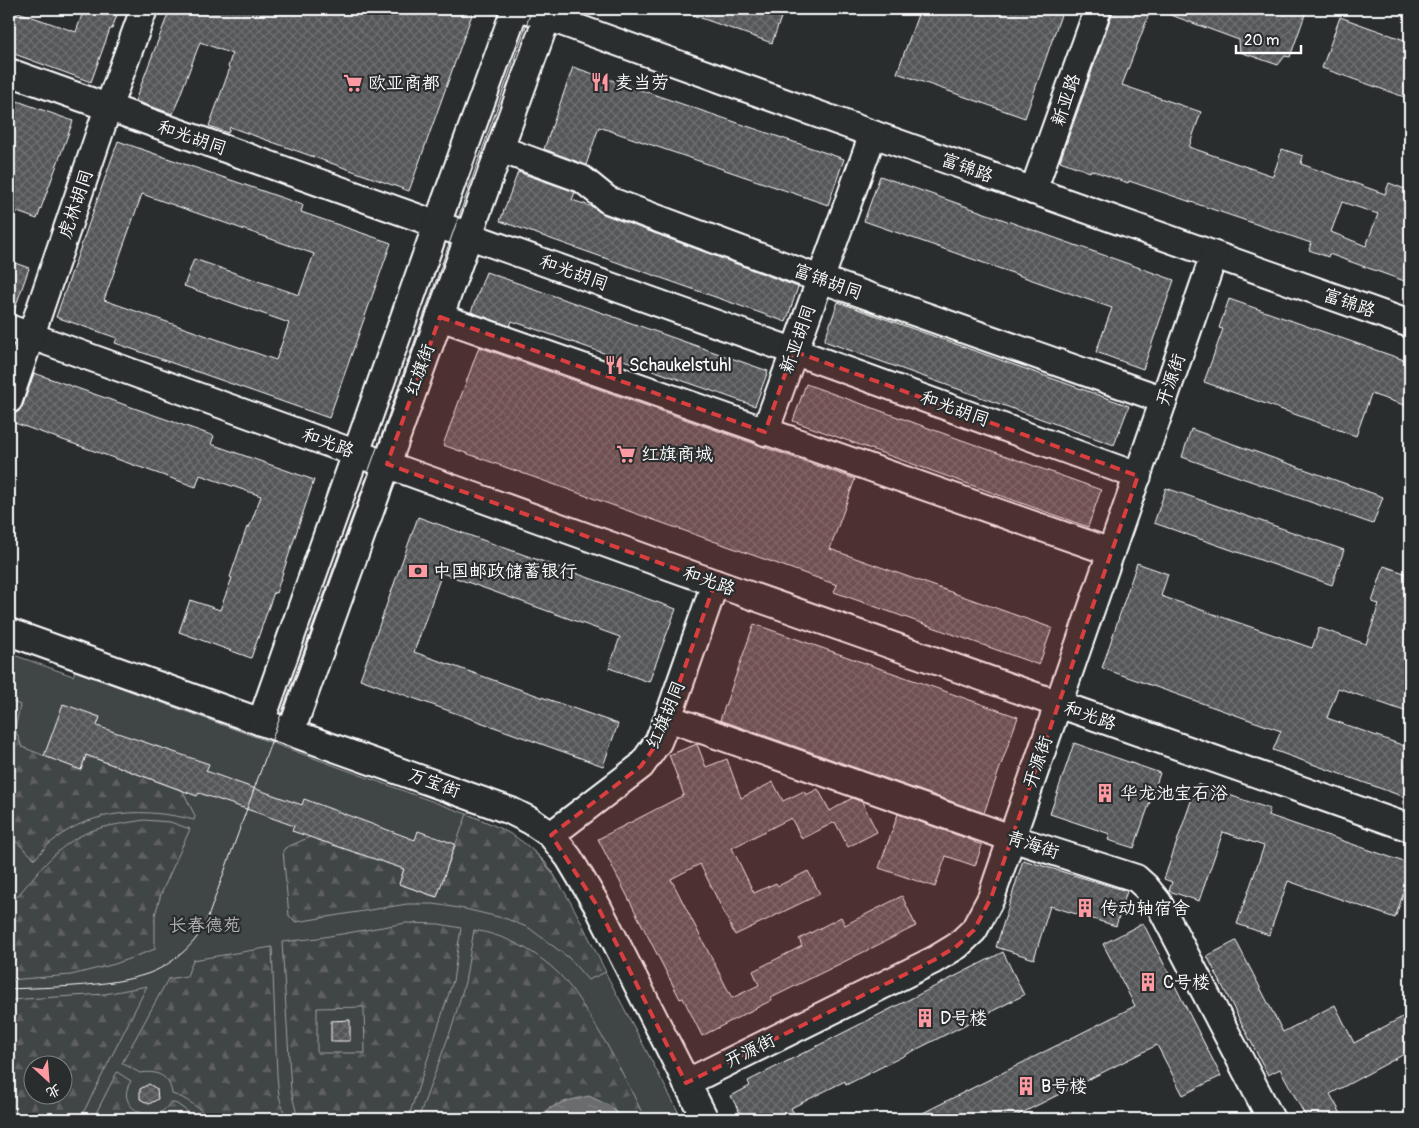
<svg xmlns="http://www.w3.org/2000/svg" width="1419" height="1128" font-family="Pangolin,'LXGW WenKai TC',sans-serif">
	<defs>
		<pattern id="forest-firs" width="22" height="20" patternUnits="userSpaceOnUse" patternTransform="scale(1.25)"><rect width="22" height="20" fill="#414445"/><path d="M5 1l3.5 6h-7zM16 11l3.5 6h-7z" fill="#5e6061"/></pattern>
		<pattern id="water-ripples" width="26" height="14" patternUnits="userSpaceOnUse" patternTransform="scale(1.25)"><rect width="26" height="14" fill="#6a6c6d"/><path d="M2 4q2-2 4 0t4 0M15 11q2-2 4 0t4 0" fill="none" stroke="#808283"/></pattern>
		<pattern id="building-cross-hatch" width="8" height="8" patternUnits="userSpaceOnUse" patternTransform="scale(1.25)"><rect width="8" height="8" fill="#555758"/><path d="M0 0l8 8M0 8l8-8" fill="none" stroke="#6e7071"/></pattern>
	</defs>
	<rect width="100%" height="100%" fill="#2a2d2e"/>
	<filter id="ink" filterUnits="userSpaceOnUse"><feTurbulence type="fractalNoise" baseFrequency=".02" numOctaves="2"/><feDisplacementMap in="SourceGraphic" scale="10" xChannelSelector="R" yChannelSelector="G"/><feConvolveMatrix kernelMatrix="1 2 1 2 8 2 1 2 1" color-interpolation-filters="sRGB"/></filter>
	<g filter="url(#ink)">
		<path fill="#414445" stroke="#a0a2a2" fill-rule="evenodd" d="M11,654L73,676L75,671L467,814C496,825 523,839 545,862C553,871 559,884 565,895L682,1119H9V659ZM32,1066H62V1096H32Z"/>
		<g fill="url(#forest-firs)" stroke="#a0a2a2" fill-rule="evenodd">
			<path d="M9,700L20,705L15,729L22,747L81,770L86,755L183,791L195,816L194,820C147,808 94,808 54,840C47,845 41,852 35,859L9,835Z"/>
			<path d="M467,814C487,822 507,830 524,843C561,871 585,932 606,972L588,980L569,958L529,928L507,919L465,909L434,904H407L296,922L289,916L283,851L285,848L310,837L404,869L399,884L436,897Z"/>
			<path d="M144,820L170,822L190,829L161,894L155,915V949L115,964L71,975L9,980V906C33,879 56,844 91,831C108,825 127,823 144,820Z"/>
			<path d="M406,923L439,924L461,928L453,981L408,1119H298L291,1091L282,942L318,938ZM364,1007L365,1053H317V1008Z"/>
			<path d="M474,930C504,935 532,949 555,970C567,981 576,995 585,1009C608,1044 627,1081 645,1119H614L617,1113L608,1105L549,1108L537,1119H418L453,1024L465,982Z"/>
			<path d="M272,947L277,1075L279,1096L286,1119H210C199,1108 187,1098 172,1094C170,1076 157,1070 140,1073L122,1063L168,979L187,976L193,960Z"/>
			<path d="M147,986L80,1119H9V1000L105,994ZM32,1066H62V1096H32Z"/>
			<path d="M117,1072L131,1081C112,1109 158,1128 170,1102L177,1104L198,1119H93Z"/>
		</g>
		<path fill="url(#water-ripples)" stroke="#a6a7a7" d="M589,1096L608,1105L618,1114L614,1119H537C555,1102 566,1101 589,1096Z"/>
		<g fill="url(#building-cross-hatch)" stroke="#fff" fill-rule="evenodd">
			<path d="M9,9L76,32L84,9H119L112,29H110L91,82L9,52Z"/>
			<path d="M170,9H474L409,191L230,127L228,133L209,126L230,68L228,67L232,54L200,42L173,114L135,101Z"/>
			<path d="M681,9H784L772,43L681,11Z"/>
			<path d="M920,9H1063L1025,118L897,73Z"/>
			<path d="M1113,9H1151L1122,85L1201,112L1189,147L1273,176L1282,149L1303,156L1301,164L1385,194L1389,183L1410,191V283L1329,254L1328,257L1309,250L1311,243L1247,221L1129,181L1128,183L1091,170L1090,172L1060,161L1112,14ZM1342,202L1378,214L1366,246L1331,232Z"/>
			<path d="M1160,9H1307L1290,57L1285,56L1278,65L1240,52L1239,40L1160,11Z"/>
			<path d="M1340,17L1410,42V99L1322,68Z"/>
			<path d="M573,67L844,159L828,205L599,127L586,165L544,149Z"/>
			<path d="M9,98L73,121L37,219L9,209Z"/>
			<path d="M118,141L303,205L301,212L391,243L329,418L115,343L117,338L56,317ZM142,194L314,254L299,295L194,259L184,286L289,323L276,360L104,300Z"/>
			<path d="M518,172L575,192L572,200L593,207L603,214L798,287L786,322L500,221Z"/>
			<path d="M880,176L1174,280L1143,369L1096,352L1112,308L864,221Z"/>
			<path d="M9,261L29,268L13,314L9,313Z"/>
			<path d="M486,272L768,371L755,406L512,321L510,326L471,312Z"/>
			<path d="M1229,299L1410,362V407L1371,394L1356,436L1204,382L1223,329L1219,328Z"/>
			<path d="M838,302L1129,406L1114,445L824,341Z"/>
			<path d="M479,347L855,479L830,549L1052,628L1039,665L834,592L837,585L443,445Z"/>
			<path d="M34,373L214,436L211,444L314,480L276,593L274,592L251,658L179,632L190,600L220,610L232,578L230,577L247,527L249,528L261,496L200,475L196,487L9,421V415L18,412L23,405Z"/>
			<path d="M806,384L1101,490L1088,527L793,421Z"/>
			<path d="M1191,429L1383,497L1373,524L1182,457Z"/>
			<path d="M1166,488L1344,550L1332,585L1154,523Z"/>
			<path d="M418,517L676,609L649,682L609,668L620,637L442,573L414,652L618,724L603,766L360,679Z"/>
			<path d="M1137,563L1168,574L1161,596L1312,648L1319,628L1366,644L1379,604L1372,602L1384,566L1410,575V713L1338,688L1327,718L1410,748V799L1273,750L1281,731L1102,668Z"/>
			<path d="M754,624L1018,717L984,813L720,720Z"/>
			<path d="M63,704L100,717L97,726L209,764L206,771L236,782L302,805L304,799L415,840L418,831L455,844L437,897L399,884L404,869L292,831L294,826L264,815L199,793L197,796L86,755L81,770L44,756Z"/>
			<path d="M1074,743L1160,773L1134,848L1108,840L1110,834L1050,814Z"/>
			<path d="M697,744L706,767L727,759L741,798L773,782L783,801L804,791L806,795L818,789L830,811L852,798L862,802L877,832L848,847L835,822L802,839L791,818L732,848L754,893L776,883L778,886L808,871L820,894L735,935L700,864L671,879L732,998L759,985L753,971L802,946L799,939L841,917L845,925L902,896L916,926L771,998L772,1000L702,1036L683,998L680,999L598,839L684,795L669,755Z"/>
			<path d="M1197,784L1270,809L1268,815L1410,864V874L1395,918L1288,881L1269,935L1237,924L1264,846L1223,832L1199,901L1169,891L1172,882L1164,879Z"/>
			<path d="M898,814L974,841V842L982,845L975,866L946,856L935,887L879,868Z"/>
			<path d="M1023,860L1127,891L1116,926L1050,906L1034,959L996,947Z"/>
			<path d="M1143,923L1221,1076L1183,1095L1157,1045L1010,1119H911L1135,1006L1103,944Z"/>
			<path d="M1236,941L1283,1032L1335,1005L1354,1043L1410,1013V1051L1330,1094L1344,1119H1307L1280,1069L1268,1075L1207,956Z"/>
			<path d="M1003,952L1024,995L846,1085L845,1081L791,1108L797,1119H743L731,1096L750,1086L748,1081Z"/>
			<path d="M350,1020V1041H331V1021Z"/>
			<path d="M149,1084L157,1089L158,1099L149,1104L140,1099V1089Z"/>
		</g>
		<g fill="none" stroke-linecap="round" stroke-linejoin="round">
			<g stroke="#fff" stroke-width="30">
				<g id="minor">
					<path d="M525,9L873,134L1410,324"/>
					<path d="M9,72L793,351L1138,476"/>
					<path d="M500,149L582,179L608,200L820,279L1164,400"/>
					<path d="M1033,191L1098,9"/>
					<path d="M440,317L1111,552"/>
					<path d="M9,328L715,583L1410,828"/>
					<path d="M9,400L108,108L144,9"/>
					<path d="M765,432L873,134"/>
					<path d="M9,632L511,811L531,821L551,835L569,858L598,907L705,1119"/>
					<path d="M668,718L1011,838L1136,878L1146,887L1158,902L1271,1119"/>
					<path d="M261,722L437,224L515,9"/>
					<path d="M291,732L550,9"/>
					<path d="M551,835L641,766L658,742L668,718L715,583"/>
					<path d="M686,1083L934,960L957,946L974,930L991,898C1064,683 1140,469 1214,255"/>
				</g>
			</g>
			<use href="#minor" stroke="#2a2d2e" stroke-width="26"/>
			<path stroke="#fff" stroke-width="1" d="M9,989C50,987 109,987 147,974C165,968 182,955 194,941C200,934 204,925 208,917L373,459L532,9"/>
		</g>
	</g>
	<path fill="#da3e3e" fill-opacity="0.2" stroke="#da3e3e" stroke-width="4" stroke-dasharray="10 6" stroke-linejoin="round" d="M440,317L765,432L793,351L1138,476L991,898L974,930L957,946L934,960L686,1083L598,907L551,835L641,766L658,742L715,583L387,464Z"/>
	<defs>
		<g id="restaurant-bare" transform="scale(1.5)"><path d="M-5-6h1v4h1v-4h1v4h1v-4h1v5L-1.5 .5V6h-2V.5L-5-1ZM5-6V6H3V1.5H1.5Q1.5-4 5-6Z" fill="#ff9aa2" stroke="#2a2d2e" stroke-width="2.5" paint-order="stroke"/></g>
		<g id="supermarket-bare" transform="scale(1.5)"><path d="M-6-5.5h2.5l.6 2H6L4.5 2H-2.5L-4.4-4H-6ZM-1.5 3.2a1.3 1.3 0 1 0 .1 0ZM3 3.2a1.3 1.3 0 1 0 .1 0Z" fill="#ff9aa2" stroke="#2a2d2e" stroke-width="2.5" paint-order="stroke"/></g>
		<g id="bank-bare" transform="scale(1.5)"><path d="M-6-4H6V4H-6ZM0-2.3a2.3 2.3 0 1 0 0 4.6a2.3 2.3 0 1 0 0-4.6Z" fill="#ff9aa2" stroke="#2a2d2e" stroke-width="2.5" paint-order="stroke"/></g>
		<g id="building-bare" transform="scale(1.5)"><path d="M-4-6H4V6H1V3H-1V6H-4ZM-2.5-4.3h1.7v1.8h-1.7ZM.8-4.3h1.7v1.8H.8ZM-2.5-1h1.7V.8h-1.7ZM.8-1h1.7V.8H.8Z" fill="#ff9aa2" stroke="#2a2d2e" stroke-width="2.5" paint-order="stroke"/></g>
	</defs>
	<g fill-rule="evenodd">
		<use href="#restaurant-bare" x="600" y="82"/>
		<use href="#supermarket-bare" x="353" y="83"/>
		<use href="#restaurant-bare" x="614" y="365"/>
		<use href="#supermarket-bare" x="626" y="454"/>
		<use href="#bank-bare" x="418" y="571"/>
		<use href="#building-bare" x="1105" y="793"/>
		<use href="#building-bare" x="1085" y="908"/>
		<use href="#building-bare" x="1148" y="982"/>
		<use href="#building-bare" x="925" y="1018"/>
		<use href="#building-bare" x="1026" y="1086"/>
	</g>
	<g text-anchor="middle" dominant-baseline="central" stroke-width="4.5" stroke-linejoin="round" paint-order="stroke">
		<g font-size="18" fill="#fff" stroke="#2a2d2e" text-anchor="start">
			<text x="615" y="82">麦当劳</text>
			<text x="368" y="83">欧亚商都</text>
			<text x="629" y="365">Schaukelstuhl</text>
			<text x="641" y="454">红旗商城</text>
			<text x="433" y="571">中国邮政储蓄银行</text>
			<text x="1120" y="793">华龙池宝石浴</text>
			<text x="1100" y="908">传动轴宿舍</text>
			<text x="1163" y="982">C号楼</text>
			<text x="940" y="1018">D号楼</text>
			<text x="1041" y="1086">B号楼</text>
		</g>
		<g font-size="18" fill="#fff" stroke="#2a2d2e">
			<text transform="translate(1066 100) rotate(-71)">新亚路</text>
			<text transform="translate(192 138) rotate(19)">和光胡同</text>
			<text transform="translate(967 168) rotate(20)">富锦路</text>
			<text transform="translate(76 204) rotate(-71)">虎林胡同</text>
			<text transform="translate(574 273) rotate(20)">和光胡同</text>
			<text transform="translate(828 282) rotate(20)">富锦胡同</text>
			<text transform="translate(1349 303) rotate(19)">富锦路</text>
			<text transform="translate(798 339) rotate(-70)">新亚胡同</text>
			<text transform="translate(420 370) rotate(-70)">红旗街</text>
			<text transform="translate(1171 380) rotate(-71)">开源街</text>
			<text transform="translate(955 409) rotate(20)">和光胡同</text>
			<text transform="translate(328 443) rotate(20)">和光路</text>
			<text transform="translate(709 581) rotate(20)">和光路</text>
			<text transform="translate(666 715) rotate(-67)">红旗胡同</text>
			<text transform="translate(1090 716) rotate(19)">和光路</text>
			<text transform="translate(1038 762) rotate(-71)">开源街</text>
			<text transform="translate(434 783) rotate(20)">万宝街</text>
			<text transform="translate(1033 845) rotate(18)">青海街</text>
			<text transform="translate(750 1051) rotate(-26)">开源街</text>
		</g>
		<g font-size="18" fill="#b3b4b5" stroke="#2a2d2e">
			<text x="205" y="925">长春德苑</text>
		</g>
	</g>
	<rect width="1419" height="1128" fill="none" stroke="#2a2d2e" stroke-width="30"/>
	<rect x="15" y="15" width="1389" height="1098" fill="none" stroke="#fff" stroke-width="2" filter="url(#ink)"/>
	<g transform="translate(48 1080) rotate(154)"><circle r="24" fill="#2a2d2e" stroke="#7f8182"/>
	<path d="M0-4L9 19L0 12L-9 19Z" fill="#ff9aa2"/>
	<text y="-8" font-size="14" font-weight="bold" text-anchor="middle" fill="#ffffff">北</text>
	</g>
	<path d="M1236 45v8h65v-8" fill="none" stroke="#ffffff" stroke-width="2.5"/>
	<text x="1244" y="45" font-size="15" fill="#ffffff" stroke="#2a2d2e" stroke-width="4" paint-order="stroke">20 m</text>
</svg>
